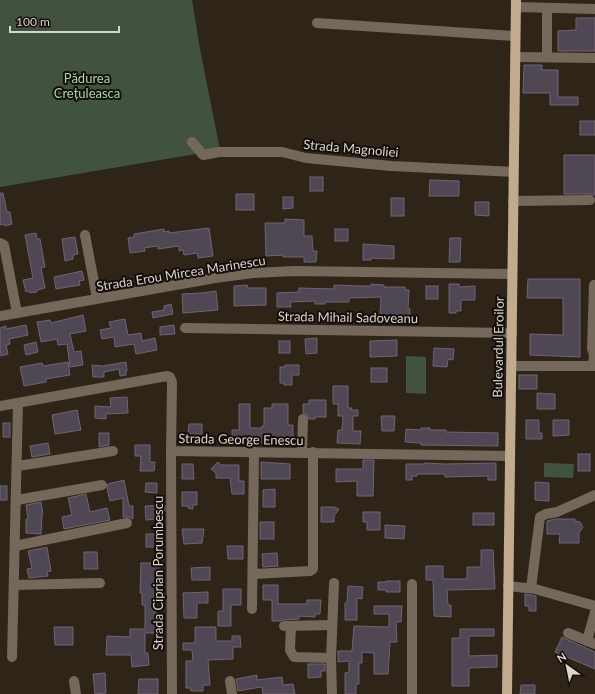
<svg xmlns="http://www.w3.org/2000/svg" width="595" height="694" font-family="Lato,sans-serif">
	<rect width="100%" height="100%" fill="#2f2418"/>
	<g fill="#415340">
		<path d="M0,0H192L200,49L220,150L0,187Z"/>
		<path d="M406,356L426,357V394L406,393Z"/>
		<path d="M544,463L574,464L573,478L544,477Z"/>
	</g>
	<g fill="#504755" stroke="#6e6473">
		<path d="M576,18H595V51H558V31L576,30Z"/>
		<path d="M524,65H542V70H558V97H578V105H550V93H523Z"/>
		<rect x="580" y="121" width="15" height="14"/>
		<path d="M564,155H595V195L590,194H564Z"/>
		<rect x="310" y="177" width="13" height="14"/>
		<path d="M430,180L459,181V196H429Z"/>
		<path d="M0,193H3L7,212H10L12,224L5,226L4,224L0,225Z"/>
		<rect x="236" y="194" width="18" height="16"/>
		<path d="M283,197H293V208L283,209Z"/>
		<rect x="391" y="198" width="13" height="18"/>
		<path d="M475,202H489V216L475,215Z"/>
		<path d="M285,219L304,220V236H312L313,251H317L316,262H304V257H283V255L266,256L265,223H285Z"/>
		<path d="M209,228L213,256L198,258L197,253L184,255L183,250L179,251V246L158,249V246L144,248L145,251L130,253L128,238L134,237V234L164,229V232L169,231V233Z"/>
		<rect x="335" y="229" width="13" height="12"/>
		<path d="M36,233L37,239H40L41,245L45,267L41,268L45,288L37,290V292L30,293L29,291L26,292L23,280L33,278L25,235Z"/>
		<path d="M75,237L78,254L73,255V259L65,261L62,239Z"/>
		<path d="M450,238H461L460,262H449Z"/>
		<path d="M363,244L394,246V259L371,258V260H363Z"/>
		<path d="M82,271L84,280L79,281L80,285L56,289L54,277Z"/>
		<path d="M528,279H580V357L530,355V334L563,335V298H527Z"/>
		<path d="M371,284L384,285V287H405V290H409L408,309H410V319H391V316H380L381,297L349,298V302H325V304H315V301L290,302L291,307H277V293L299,292V288L334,289V285L360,286H371Z"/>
		<path d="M449,284H459V287L475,286V300H461V311H456V313H449Z"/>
		<path d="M247,285L248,288H266V305L234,306V286Z"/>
		<rect x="426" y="286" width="12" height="13"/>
		<path d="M216,291L218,310L183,313L182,294L202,293Z"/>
		<path d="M171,304L173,314L153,318L152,312L164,310V306Z"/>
		<path d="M83,315L86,331L70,334L74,352L81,351L83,365L70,367L67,344L58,345L57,339L41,342L37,322L50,320L51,323Z"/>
		<path d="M125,319L128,335L141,333L142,341L155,338L157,350L136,354L134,344L115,347L114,337L102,339L100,330L111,328L109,322Z"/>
		<path d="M26,325L28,335L9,339L10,344L6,345L8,354L1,356L0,349V328L6,326V329Z"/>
		<path d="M174,325L175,334L160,335V327Z"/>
		<path d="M317,338V353L306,354L305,339Z"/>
		<path d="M397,340V356L370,357V341Z"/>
		<rect x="279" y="341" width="11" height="12"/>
		<path d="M36,342L38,352L26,355L24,345Z"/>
		<path d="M434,348L454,349L453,360L448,359L447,367L433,366Z"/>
		<path d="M68,362L70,375L46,379V382L24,386L20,367L42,363L43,366Z"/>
		<path d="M126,362L127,371H126V375L120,376L119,369L104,372V377H93L92,365L103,366Z"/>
		<path d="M285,365H299V375H292V385H284V383H280V367H285Z"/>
		<rect x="371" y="368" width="16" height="14"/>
		<rect x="519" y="375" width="18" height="14"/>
		<path d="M333,386H348V408H352L351,410H358V416H353V431H361L360,444L337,443L338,430H342L343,416H338V404H333Z"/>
		<path d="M537,393L555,394V409H537Z"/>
		<path d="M127,397L128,413L106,414V419L95,418V406L111,407L110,398Z"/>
		<path d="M309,400H326V417H315V419H309L307,414L303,413V404H309Z"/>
		<path d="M239,404H250V428H262V426H264V408H272V404H288V425H293V439H264V443H255V442H232V430H239Z"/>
		<path d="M77,410L81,430L55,434L52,415Z"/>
		<path d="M381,416H395L394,431H382Z"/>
		<path d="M526,420H539V433H542V439H526Z"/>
		<path d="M553,420H569V435L553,436Z"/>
		<rect x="3" y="423" width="7" height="14"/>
		<path d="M189,424H202V434H188Z"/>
		<path d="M421,428H430V430H446V432L498,433V446L421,445V443L405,442L406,429L421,430Z"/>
		<path d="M99,433H109V445L99,447Z"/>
		<path d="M48,443L50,454L32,457L30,446Z"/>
		<path d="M135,445H150V462H155L154,471H140L141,456H135Z"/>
		<rect x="578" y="454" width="12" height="17"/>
		<path d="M363,460H374L373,496H357V481L336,482V469H363Z"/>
		<path d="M218,462L221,465H239V481H244V494H232L230,478H216V473L211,469Z"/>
		<path d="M261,462L290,464V479H261Z"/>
		<path d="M424,463L445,464L496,463V480H488V476L445,477V474H417V476H412V480H406V464H424Z"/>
		<path d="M182,464H193L194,479H182Z"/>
		<path d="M124,480L129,506H133V519L129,517H123V498L110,501L107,489L108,484Z"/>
		<path d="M535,482L549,483V501L535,500Z"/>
		<path d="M146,483H157V493L145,492Z"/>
		<rect x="0" y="486" width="7" height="14"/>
		<path d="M275,489V507H263V490Z"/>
		<path d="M182,492H197V505H193V509L188,508V506H182Z"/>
		<path d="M86,494L90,512L107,508L110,520L64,529L62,517L72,515L68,498Z"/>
		<path d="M41,502L43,514L42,515L41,534L26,533V519H28L26,505Z"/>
		<path d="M165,505V512L156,513V519L146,520L145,506Z"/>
		<path d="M321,507H334L339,509L334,516V522H321Z"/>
		<path d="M363,512H380V530H367V522H363Z"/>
		<rect x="473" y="513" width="21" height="12"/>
		<path d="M555,519H575V521L580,522L583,527L579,533V543H559L560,534H547V521Z"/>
		<rect x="260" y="522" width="14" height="17"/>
		<path d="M385,525L405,526L404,539L385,538Z"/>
		<path d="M182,529H204L202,543L184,544Z"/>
		<rect x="146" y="534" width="10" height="13"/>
		<path d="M227,546H243V559H228Z"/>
		<path d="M47,547L51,571L47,572L48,576L29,578L27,569L32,568L28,551Z"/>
		<path d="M481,550H493L495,589L447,590L448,605H451V617L434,616L433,580H426V566H443V579H467V567H481Z"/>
		<path d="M84,552H97L98,569H84Z"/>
		<path d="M277,553L278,566L263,567L262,554Z"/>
		<path d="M141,563H159V575H155L156,593H154V606H156V626H159V633H145V653H148L149,665L132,667L131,655H106L107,636L130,637V629H145V605H142V593H140Z"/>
		<path d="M210,567V580H192L191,568Z"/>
		<path d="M386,581H400V592H386V590H378V582H386Z"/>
		<path d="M263,585H278V604H307V600H321L320,614H315V617L299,616V619L283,620L280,621H272V600H263Z"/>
		<path d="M348,586L363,587L362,599L357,598V620H345V603H347Z"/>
		<path d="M223,589H241V605H231V626H218V611H223Z"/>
		<path d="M208,592V603H197V618H184L183,593Z"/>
		<path d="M525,594L536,596V611H529V606H525Z"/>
		<path d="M374,606H402L401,622H396L397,642H390L388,674H374V653L362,652V663H359V684H356V694H345V673L349,672V661L338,662V651H352L354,626L389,627V614H374Z"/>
		<path d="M54,627H73V645H55Z"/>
		<path d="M195,627H216V641H232V636H240L241,647H233V659L208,660L210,685H203V691H191L190,688H186V661H193L192,650H183V643H195Z"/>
		<path d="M460,629H494V636H469V656L497,655V667L469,668V686H452V638H460Z"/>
		<path d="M562,637L595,652V669L555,652Z"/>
		<path d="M308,664H325V671H321V677L308,678Z"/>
		<path d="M105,673L106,693L95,694L93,674Z"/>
		<path d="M257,675V680L282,677L283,685L293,684L295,694H263L262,687H261L238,691L236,679Z"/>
		<path d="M139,679H158V694H138Z"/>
		<path d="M521,685H535V694H520Z"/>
	</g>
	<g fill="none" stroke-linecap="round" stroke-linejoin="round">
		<g stroke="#74685b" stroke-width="10">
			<path d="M516,7L595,9"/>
			<path d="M547,8V57"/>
			<path d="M317,23L515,36"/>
			<path d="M515,57L595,58"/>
			<path d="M192,142L203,155L219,152H282L306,158L391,166L513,172"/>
			<path d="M513,201L590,200"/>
			<path d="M85,235L97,298"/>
			<path d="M0,243L4,245L17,313"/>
			<path d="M0,316L215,278L253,273L294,271L512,274"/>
			<path d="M185,328L512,333"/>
			<path d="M511,366H595"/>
			<path d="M593,366L594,355L592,349L594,285H595"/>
			<path d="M0,406L167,376L170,377L172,382L171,451L510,456"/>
			<path d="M171,451L172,694"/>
			<path d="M302,452L303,419"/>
			<path d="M18,466L113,451"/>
			<path d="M17,500L102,485"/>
			<path d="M15,546L127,523"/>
			<path d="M253,574L310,571L313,569V452"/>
			<path d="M14,585L100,583"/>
			<path d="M508,586L535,589L595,606"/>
			<path d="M531,588L540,517L546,514L557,512L595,495"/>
			<path d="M252,609L254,452"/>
			<path d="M284,626L332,625"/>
			<path d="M291,626L290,650L294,657L331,658"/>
			<path d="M568,633L595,644"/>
			<path d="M587,641L595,612"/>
			<path d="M12,657L18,403"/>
			<path d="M74,681L76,694"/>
			<path d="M230,681L232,694"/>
			<path d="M332,694L331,658L334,583"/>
			<path d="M412,694V584"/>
		</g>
		<path stroke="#c2aa8f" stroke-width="10" d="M507,694L516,0"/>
	</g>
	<g text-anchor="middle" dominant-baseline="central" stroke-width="4" stroke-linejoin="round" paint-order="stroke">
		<g font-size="13" fill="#a9d8a5" stroke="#130e09">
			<text x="87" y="78">Pădurea<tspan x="87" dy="15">Crețuleasca</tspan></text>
		</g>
		<g font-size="13" fill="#dcd4cd" stroke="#130e09">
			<text transform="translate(351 148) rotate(5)">Strada Magnoliei</text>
			<text transform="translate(181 273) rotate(-9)">Strada Erou Mircea Marinescu</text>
			<text transform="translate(348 317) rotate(1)">Strada Mihail Sadoveanu</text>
			<text transform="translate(498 347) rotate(-89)">Bulevardul Eroilor</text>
			<text transform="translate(241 439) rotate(1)">Strada George Enescu</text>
			<text transform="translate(158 573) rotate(-90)">Strada Ciprian Porumbescu</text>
		</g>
	</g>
	<g transform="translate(567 666) rotate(327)" stroke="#130e09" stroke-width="3" paint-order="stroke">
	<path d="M0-3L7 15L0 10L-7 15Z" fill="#dcd4cd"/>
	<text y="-6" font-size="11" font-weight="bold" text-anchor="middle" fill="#dcd4cd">N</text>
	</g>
	<path d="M10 26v6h109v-6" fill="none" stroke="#dcd4cd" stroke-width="2"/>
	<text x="16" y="26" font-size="12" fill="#dcd4cd" stroke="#130e09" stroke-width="3" paint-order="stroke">100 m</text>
</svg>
